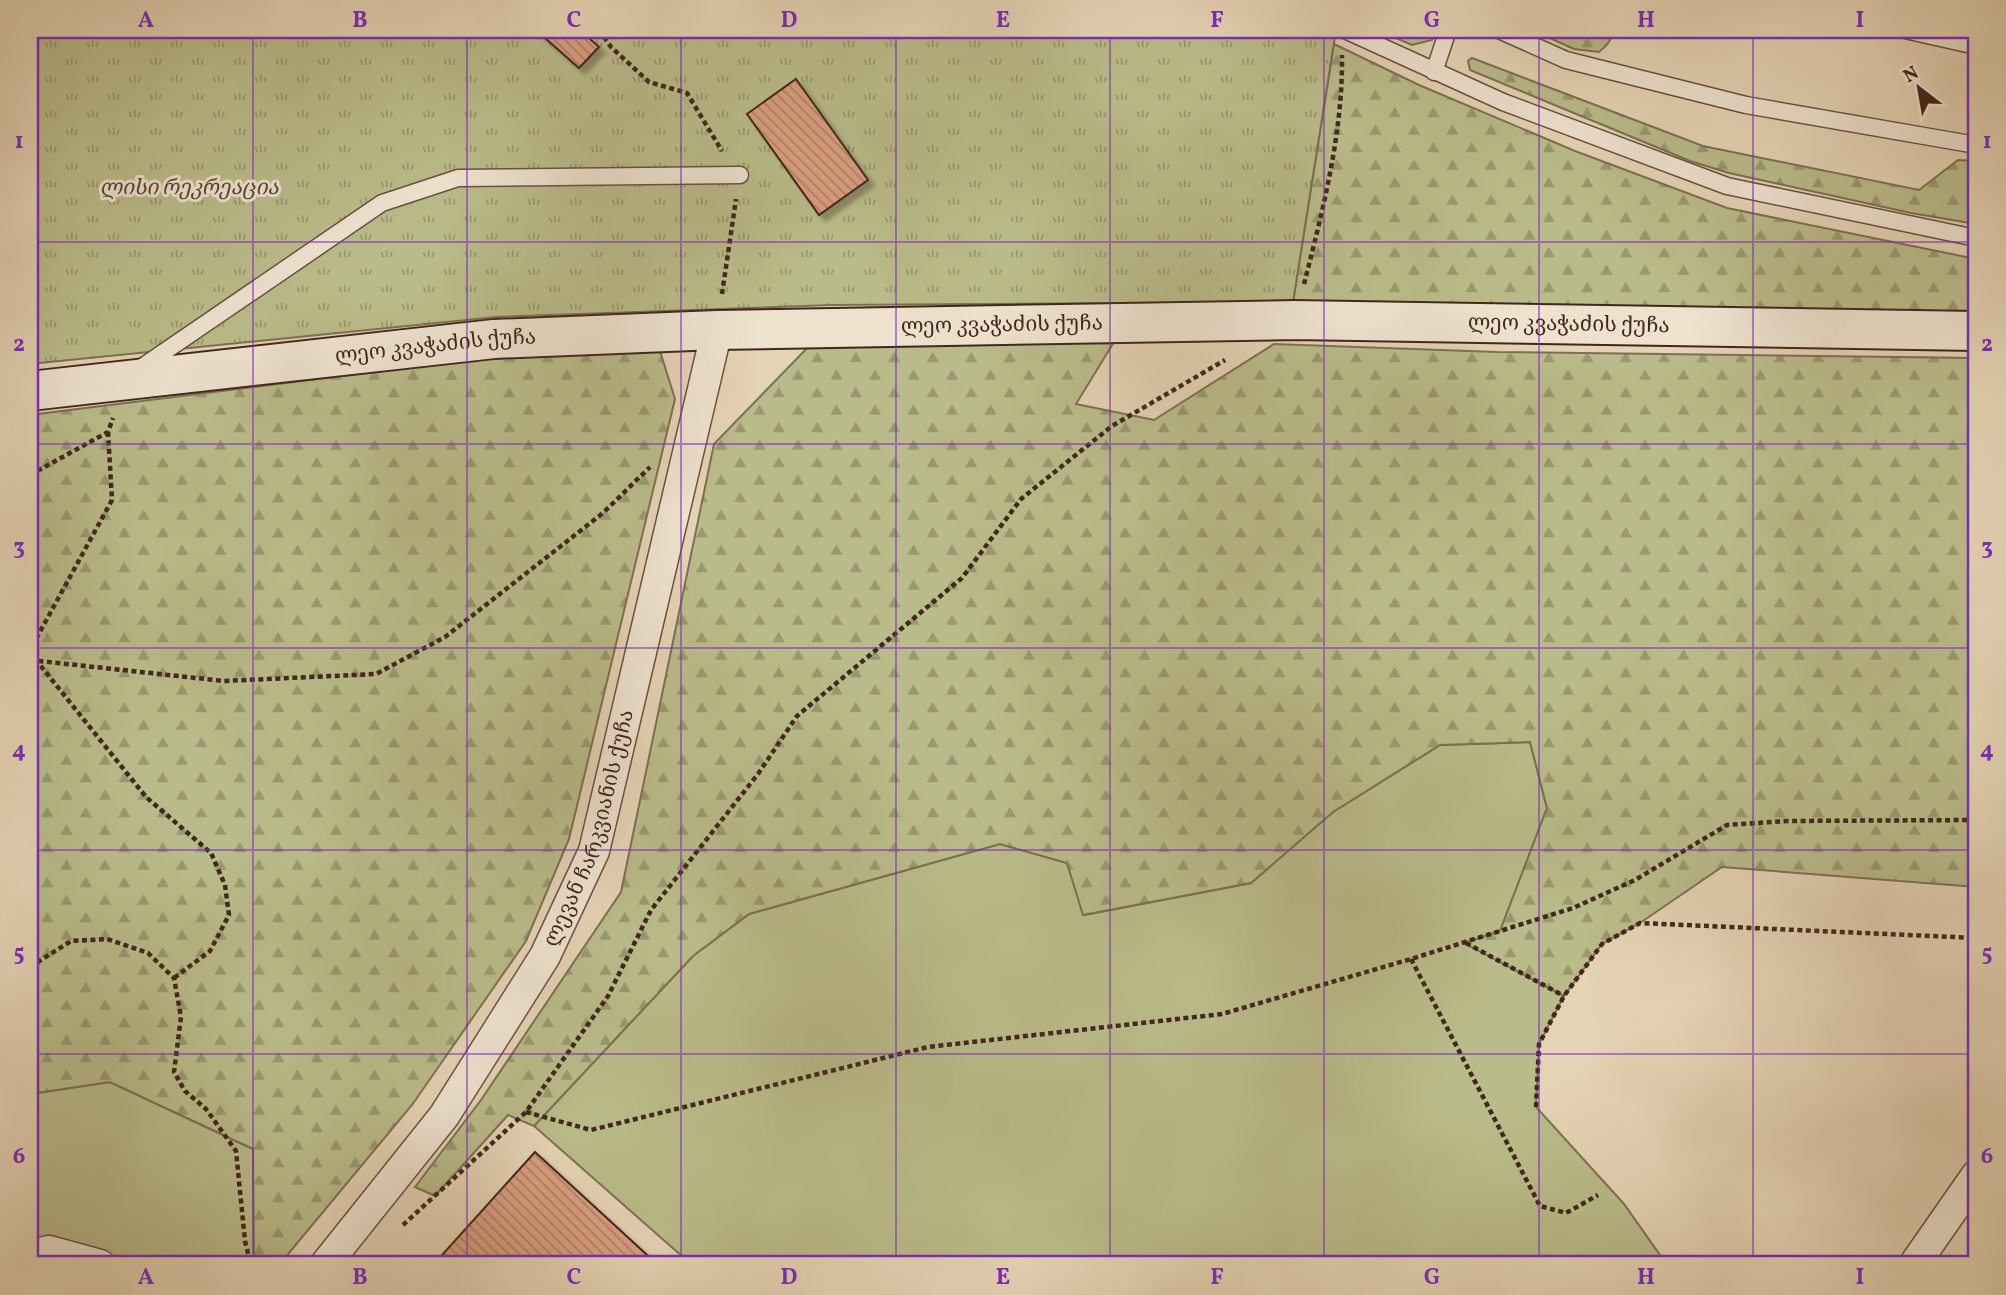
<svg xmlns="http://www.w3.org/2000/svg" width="2006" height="1295" font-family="Vollkorn,'Noto Serif Georgian',serif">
	<defs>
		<pattern id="forest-firs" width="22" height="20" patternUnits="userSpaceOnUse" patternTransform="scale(1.75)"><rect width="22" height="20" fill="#babb8a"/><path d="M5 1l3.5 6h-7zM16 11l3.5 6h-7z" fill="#999870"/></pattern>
		<pattern id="park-tufts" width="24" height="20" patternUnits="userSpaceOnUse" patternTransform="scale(1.75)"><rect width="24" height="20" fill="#babb8a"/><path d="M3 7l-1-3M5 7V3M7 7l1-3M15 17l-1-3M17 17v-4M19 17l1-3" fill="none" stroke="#999870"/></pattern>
		<pattern id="building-back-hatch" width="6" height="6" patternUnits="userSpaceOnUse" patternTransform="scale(1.75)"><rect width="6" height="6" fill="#d99e80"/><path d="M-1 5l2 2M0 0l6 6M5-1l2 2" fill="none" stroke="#b18168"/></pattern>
		<filter id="shadow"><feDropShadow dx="6" dy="6" stdDeviation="2" flood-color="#0004"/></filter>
	</defs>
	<rect width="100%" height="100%" fill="#e5d3b5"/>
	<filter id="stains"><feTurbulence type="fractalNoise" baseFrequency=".00286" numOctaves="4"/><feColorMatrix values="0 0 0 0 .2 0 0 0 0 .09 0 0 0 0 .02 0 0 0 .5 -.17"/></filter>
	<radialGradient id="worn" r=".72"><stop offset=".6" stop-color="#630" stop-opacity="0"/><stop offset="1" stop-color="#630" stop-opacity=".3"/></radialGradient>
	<g fill="#babb8a" stroke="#7d7053" stroke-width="2">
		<path d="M1530,742L1547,808L1500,931L1465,943L1564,996L1539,1044L1536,1107L1624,1204L1667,1265H692L534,1126L693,956L749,914L1000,844L1067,863L1084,915L1251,883L1333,812L1440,745Z"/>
		<path d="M110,1082L253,1149L254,1265H30V1094Z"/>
	</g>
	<g fill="url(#forest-firs)" stroke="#7d7053" stroke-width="2">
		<path d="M1532,30H1612C1613,40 1606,46 1599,52L1574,49Z"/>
		<path d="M1334,44L1419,85L1575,151L1727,208L1976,259V315L1293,302Z"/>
		<path d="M1472,58L1703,146L1919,190L1958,160L1976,161V224L1911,213L1729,173L1690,161L1470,70L1468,61Z"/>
		<path d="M814,341L1114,342L1076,404L1154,420L1274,344L1497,352L1976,358V887L1722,867L1640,923L1602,944L1564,996L1464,943L1500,931L1547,808L1530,742L1440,745L1333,812L1251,883L1083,915L1067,863L1000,844L749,914L693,956L534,1126L508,1115L435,1196L415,1187L481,1100L621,892L714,444Z"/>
		<path d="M660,351L675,399L569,839L526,941L412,1105L279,1265H254L253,1149L110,1082L30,1094V415L495,357Z"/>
	</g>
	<g fill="url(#park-tufts)" stroke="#7d7053" stroke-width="2">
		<path d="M30,30H1336L1293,302L832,305L496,317L30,364Z"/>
		<path d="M1377,30H1435L1432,40L1412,45Z"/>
	</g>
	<g fill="url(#building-back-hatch)" stroke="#40261c" stroke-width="2" filter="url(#shadow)">
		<path d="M536,30H580L599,47L579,68Z"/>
		<path d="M796,79L868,180L819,215L747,114Z"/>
		<path d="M535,1152L658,1265H433Z"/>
	</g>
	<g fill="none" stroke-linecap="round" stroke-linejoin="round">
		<g stroke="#695142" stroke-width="19">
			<g id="lane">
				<path d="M1345,30L1503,102L1727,186L1976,238"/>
				<path d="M1499,30L1566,60L1746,105L1976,145"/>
				<path d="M1905,30L1976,46"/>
				<path d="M1434,72L1448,30"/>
				<path d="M139,369L382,203L458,178L740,175"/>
			</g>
		</g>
		<g stroke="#695142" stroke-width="33">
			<g id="street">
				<path d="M30,1255L49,1251L100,1265"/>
				<path id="s1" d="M325,1265L444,1116L545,956L594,851L717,330"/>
				<path d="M1914,1265L1976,1176"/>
			</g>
		</g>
		<g stroke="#40261c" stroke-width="42">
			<g id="secondary">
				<path id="s2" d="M30,391L494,339L717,330L1294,320L1976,331"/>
			</g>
		</g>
		<g stroke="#40261c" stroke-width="4.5" stroke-dasharray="5 3.5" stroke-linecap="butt">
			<path d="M599,30L611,47L649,82L687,93L722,151"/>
			<path d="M1304,284C1323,210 1343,132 1342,55"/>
			<path d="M722,294L736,199"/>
			<path d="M108,432L112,500L36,639V660L146,797L211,853L225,885L229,915L210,951L174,978"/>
			<path d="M30,475L108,432L113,418"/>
			<path d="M30,660L224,681L376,674L445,637L603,513L650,467"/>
			<path d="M1466,943L1564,996"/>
			<path d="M1411,959L1540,1206L1566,1213L1598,1195"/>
			<path d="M30,967L71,941L107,939L148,953L174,978L181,1017L174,1072L185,1091L206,1109L236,1151L245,1241L251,1265"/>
			<path d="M1536,1107L1539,1044L1564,996L1602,944L1640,923L1976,938"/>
			<path d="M526,1112L591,1130L928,1047L1222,1014L1411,959L1573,908L1635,880L1727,825L1787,821L1976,820"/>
			<path d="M403,1225L526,1112L608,996L651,910L758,774L797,716L962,578L1021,499L1112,426L1225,360"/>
		</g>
		<use href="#lane" stroke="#eee2cf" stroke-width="16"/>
		<use href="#street" stroke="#eee2cf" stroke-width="30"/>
		<use href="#secondary" stroke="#eee2cf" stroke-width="38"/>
	</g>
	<path fill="none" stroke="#7b2cbf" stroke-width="2" stroke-opacity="0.55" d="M253,30V1265M467,30V1265M681,30V1265M896,30V1265M1110,30V1265M1324,30V1265M1539,30V1265M1753,30V1265M30,242H1976M30,444H1976M30,648H1976M30,850H1976M30,1054H1976"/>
	<g text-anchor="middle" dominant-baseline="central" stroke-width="6" stroke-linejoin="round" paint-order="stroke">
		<g font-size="21" font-style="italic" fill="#584432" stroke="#eee2cf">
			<text x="189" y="188">ლისი რეკრეაცია</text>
		</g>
		<g font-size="21" fill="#40261c" stroke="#eee2cf">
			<text stroke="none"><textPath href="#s2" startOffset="1542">ლეო კვაჭაძის ქუჩა</textPath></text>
			<text stroke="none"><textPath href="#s2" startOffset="975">ლეო კვაჭაძის ქუჩა</textPath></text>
			<text stroke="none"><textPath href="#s2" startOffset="408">ლეო კვაჭაძის ქუჩა</textPath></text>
			<text stroke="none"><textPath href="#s1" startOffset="516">ლევან ჩარკვიანის ქუჩა</textPath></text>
		</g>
	</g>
	<rect width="2006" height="1295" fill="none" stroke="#e5d3b5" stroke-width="77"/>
	<g transform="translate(1919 88) rotate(329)" stroke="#eee2cf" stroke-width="5" paint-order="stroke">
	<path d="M0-5L12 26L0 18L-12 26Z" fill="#40261c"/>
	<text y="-10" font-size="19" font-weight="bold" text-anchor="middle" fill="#40261c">N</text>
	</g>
	<rect x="38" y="38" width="1930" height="1218" fill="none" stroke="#7b2cbf" stroke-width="2.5"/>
	<g font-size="23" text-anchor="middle" font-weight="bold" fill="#7b2cbf">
		<text x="146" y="27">A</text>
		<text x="360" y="27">B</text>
		<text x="574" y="27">C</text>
		<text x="789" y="27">D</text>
		<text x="1003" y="27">E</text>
		<text x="1217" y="27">F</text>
		<text x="1432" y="27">G</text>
		<text x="1646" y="27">H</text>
		<text x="1860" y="27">I</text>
		<text x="19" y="148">1</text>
		<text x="1987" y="148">1</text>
		<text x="19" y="351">2</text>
		<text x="1987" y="351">2</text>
		<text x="19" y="554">3</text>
		<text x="1987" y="554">3</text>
		<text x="19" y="757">4</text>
		<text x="1987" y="757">4</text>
		<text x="19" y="960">5</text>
		<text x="1987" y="960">5</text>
		<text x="19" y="1163">6</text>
		<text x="1987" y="1163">6</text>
		<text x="146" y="1284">A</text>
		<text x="360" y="1284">B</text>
		<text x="574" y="1284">C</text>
		<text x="789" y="1284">D</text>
		<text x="1003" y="1284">E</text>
		<text x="1217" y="1284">F</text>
		<text x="1432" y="1284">G</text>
		<text x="1646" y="1284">H</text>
		<text x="1860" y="1284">I</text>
	</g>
	<rect width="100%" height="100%" filter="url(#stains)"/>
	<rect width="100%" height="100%" fill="url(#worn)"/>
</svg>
